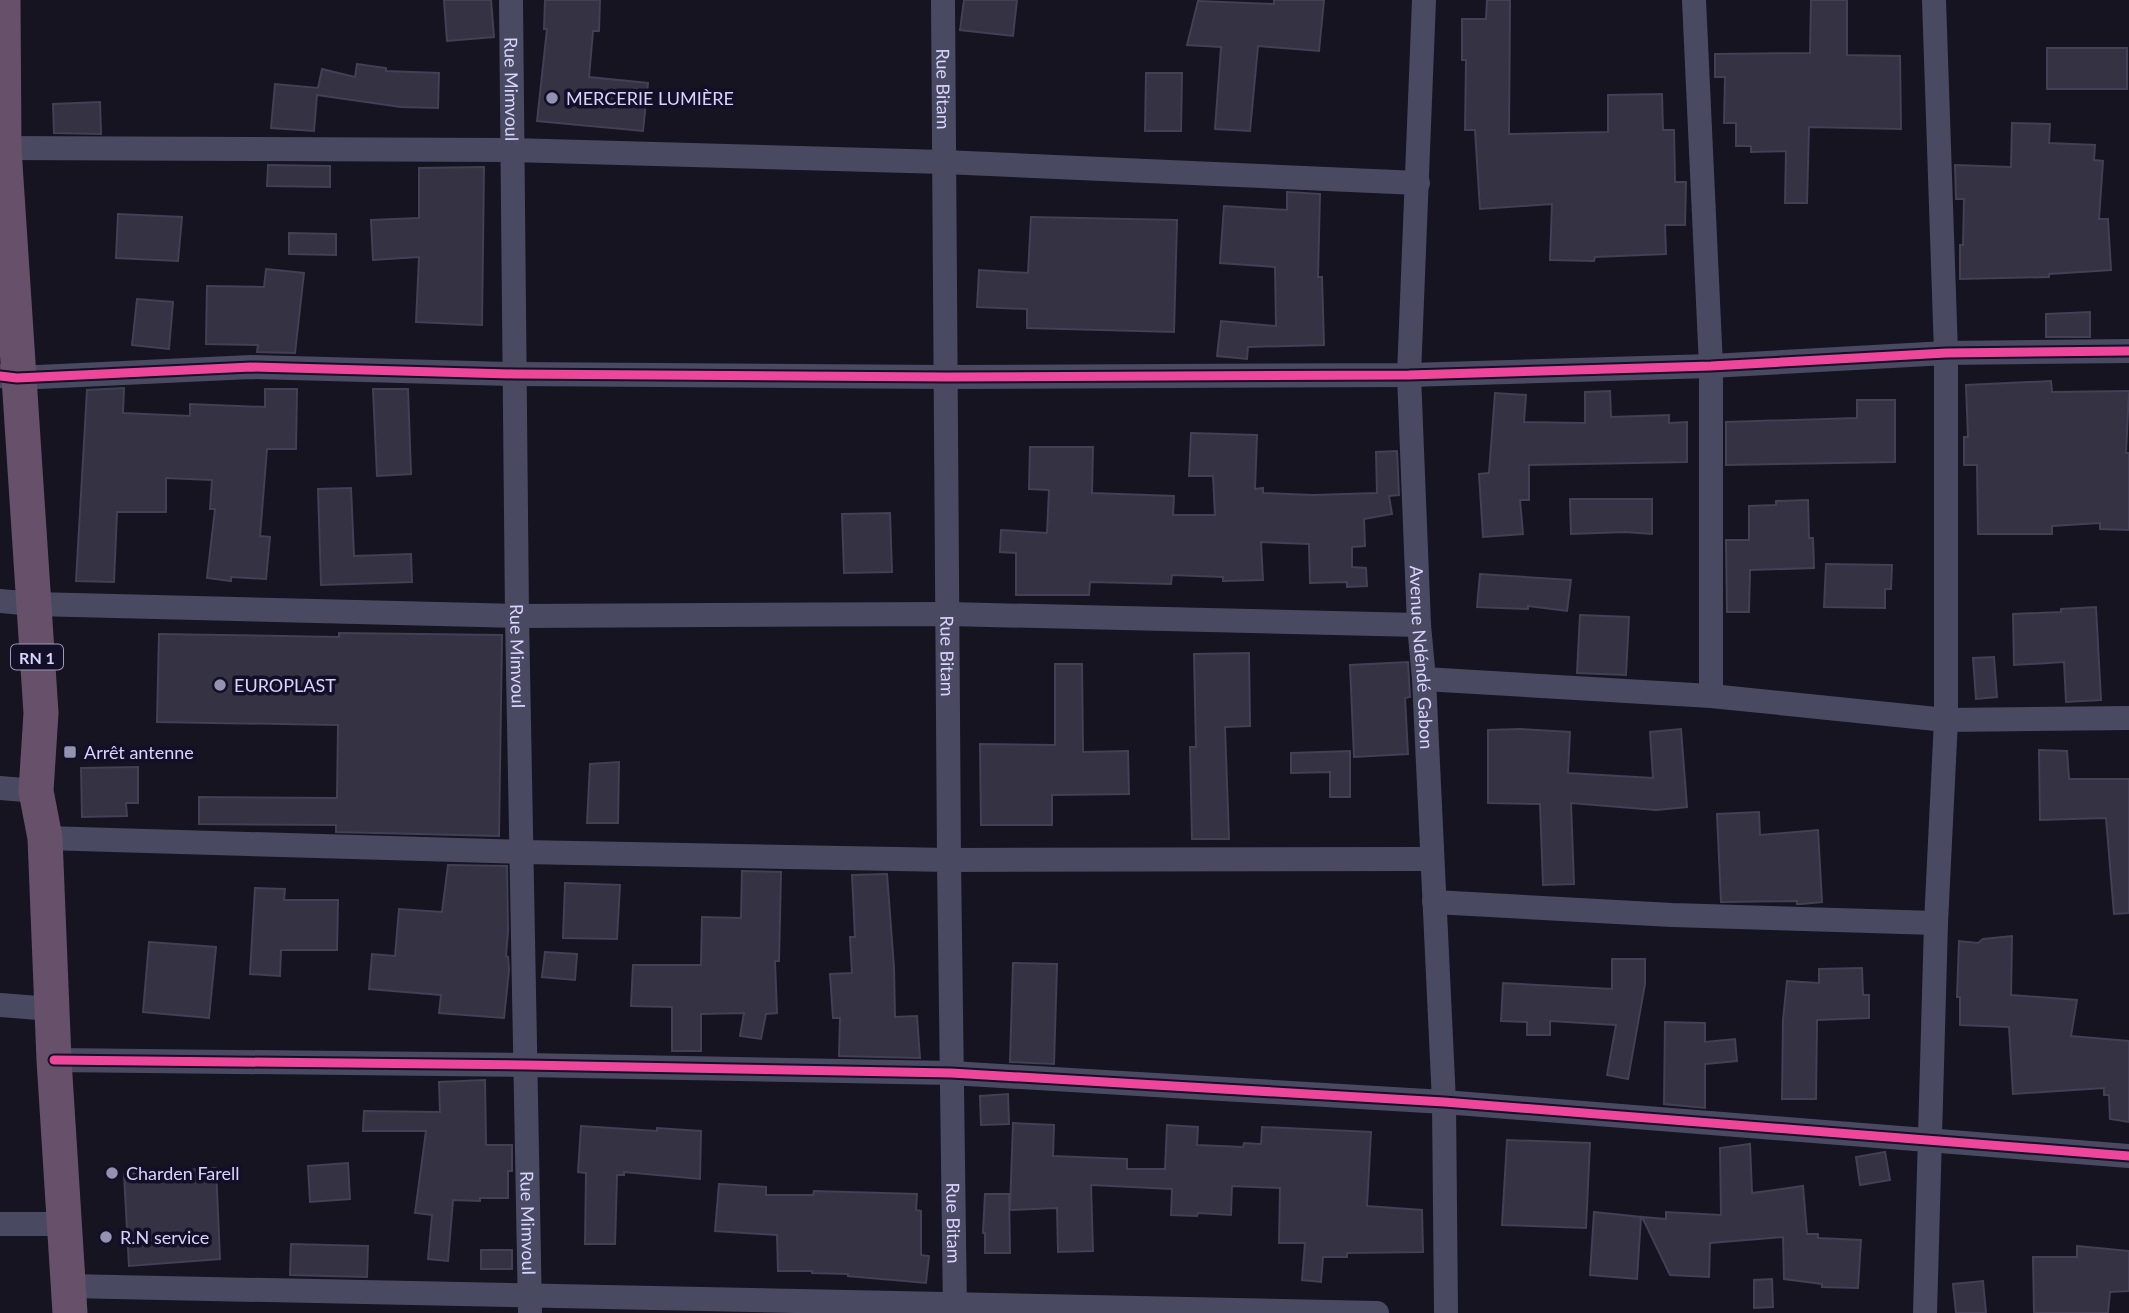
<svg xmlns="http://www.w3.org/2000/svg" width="2129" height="1313" font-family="Lato,sans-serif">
	<rect width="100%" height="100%" fill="#161421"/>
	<g fill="#343243" stroke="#433f54" stroke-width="2">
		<path d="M444,0H491L494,37L447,41Z"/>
		<path d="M545,0H600L599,31H593L589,77L648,83L643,131L537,121L547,29H544Z"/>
		<path d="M964,0H1017L1013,36L960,30Z"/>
		<path d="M1274,0H1324L1319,51L1258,46L1250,131L1215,129L1221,47L1187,45L1198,1L1274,4Z"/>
		<path d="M1487,0H1510L1509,134L1608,132V95L1662,94L1663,130H1674L1675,182H1686L1685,225H1665L1666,254L1595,257L1594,261L1550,260L1552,204L1480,209L1475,130H1465L1466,60H1462V19H1486Z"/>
		<path d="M1811,0H1847V55L1900,56L1901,129L1809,127L1807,203H1785L1786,151L1751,152V146H1736V123H1724L1725,77H1715V54L1810,53Z"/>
		<rect x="2047" y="48" width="80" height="41"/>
		<path d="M357,64L386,68V71L439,73L438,108L401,107L317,95L314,131L271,128L275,84L318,88L322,69L355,77Z"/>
		<path d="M1146,73H1182L1181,131H1145Z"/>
		<path d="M100,102L101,134L54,133L53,104Z"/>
		<path d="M2012,123L2050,124L2049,143L2095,145L2094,160L2103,161L2099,219H2108L2111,270L2049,274V277L1960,279V245H1963L1964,199H1956L1955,165L2011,167Z"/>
		<path d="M268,165L330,166V187L267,186Z"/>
		<path d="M484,167L482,325L416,322L419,257L373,260L371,220L419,218V168Z"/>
		<path d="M1287,192L1320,194L1318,277H1322L1324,345L1248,347L1247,359L1217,356L1221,321L1276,326L1275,267L1220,263L1224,206L1287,210Z"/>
		<path d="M118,214L182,217L178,261L116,258Z"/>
		<path d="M1031,217L1177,220L1174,332L1027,328V309L977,307L979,270L1028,273Z"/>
		<path d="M289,233L336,234V255L289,254Z"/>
		<path d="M266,269L304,273L295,353L257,352L258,345L206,344L207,286L264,287Z"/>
		<path d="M137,299L173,302L169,349L132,345Z"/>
		<path d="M2090,312V337H2046V314Z"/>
		<path d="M2051,381L2052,392L2129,391L2126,453H2129V530L2100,529V523L2052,526V534H1978L1977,465H1964V437H1968L1966,385Z"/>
		<path d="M124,388L123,413L190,416V404L265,407V389H297L296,449H267L260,536L270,537L266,579L231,577V581L207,578L215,509H210L212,480L166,478V512H117L114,582L76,581L87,390Z"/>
		<path d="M373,389H408L411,474L377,476Z"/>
		<path d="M1610,391L1611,417L1669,415V423L1687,422V462L1529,465V500H1520L1523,534L1483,537L1479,474L1489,473L1495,393L1526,395L1524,422L1585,423V392Z"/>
		<path d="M1857,400H1895V462L1726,465V422L1857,418Z"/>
		<path d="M1191,433L1257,435L1255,489L1263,488V493L1313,495L1377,493L1376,452L1397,451L1399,495L1389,496L1392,514L1364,519L1365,546L1352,547V567L1366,568L1367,586L1347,587V582L1310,583L1309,544L1261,542L1263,580L1223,581V577L1172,575L1171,584L1090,582L1089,595H1016V553L1000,552L1001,530L1047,533L1049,490L1029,489L1030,447H1093L1092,493L1174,496L1173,515H1215L1213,476H1189Z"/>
		<path d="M351,488L354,556L411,554L412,582L321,585L318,489Z"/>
		<path d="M1570,499H1652V534L1625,532L1571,534Z"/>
		<path d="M1808,500L1809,538H1813L1814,568L1750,570L1749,612H1727L1726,540H1749V506L1776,505V501Z"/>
		<path d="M890,513L892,572L844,573L842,514Z"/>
		<path d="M1826,564L1892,565L1891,589H1885V608L1824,607Z"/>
		<path d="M1480,574L1571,580L1567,611L1528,606V609L1477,607Z"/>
		<path d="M2096,607L2101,700L2066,702L2064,662L2014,665L2013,614L2061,612V609Z"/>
		<path d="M1580,615L1629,617L1626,675L1577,673Z"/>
		<path d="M339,633L502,635L499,836L336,832V825L199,824V797L337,798L338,725L157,722L159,634L339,637Z"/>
		<path d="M1249,653L1250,726L1225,727L1229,839H1192L1190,747H1196L1194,654Z"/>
		<path d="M1994,657L1997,697L1976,699L1973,658Z"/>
		<path d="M1408,662L1410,697L1405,698L1408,754L1354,757L1350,665Z"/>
		<path d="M1055,664H1082L1083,752L1128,751L1129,794L1052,795V825H981L980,744L1055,745Z"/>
		<path d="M1520,729L1570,732L1568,773L1653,778L1650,732L1681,729L1687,807L1656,810L1571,803L1574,884L1543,885L1540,804L1488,803V730Z"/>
		<path d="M2039,750L2067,751L2069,779H2129V913L2114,914L2106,818L2040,820Z"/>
		<path d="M1350,751V797H1330V772L1291,773V753Z"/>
		<path d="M619,762L618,823H587L590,764Z"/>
		<path d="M138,767V803H126L127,816L82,817L81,768Z"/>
		<path d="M1759,812L1760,835L1818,830L1822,902L1801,904H1797V901L1721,902L1717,814Z"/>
		<path d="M448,865L507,866L508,931L506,956L508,957L509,970L504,1018L439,1013L441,995L369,989L372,954L395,956L399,909L442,912Z"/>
		<path d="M742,871L781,872L779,961H775L777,1013L766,1014L761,1039L740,1036L744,1013L701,1014V1051H672V1007L631,1006L633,965H701L702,917L741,918Z"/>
		<path d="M887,874L894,968L895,1017L917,1016L920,1058L839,1056L840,1018H833L830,974L852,973L850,937H855L852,875Z"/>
		<path d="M565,883L620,885L617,939L563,938Z"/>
		<path d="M255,888L285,889L284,900H338L337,950H281L280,976L250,974Z"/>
		<path d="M2012,936L2011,995L2077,1000L2071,1036L2129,1041V1122L2110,1119L2109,1095H2104V1088L2013,1094L2009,1027L1960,1025V997H1957L1959,941L1978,943L1983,939Z"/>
		<path d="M149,942L216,947L209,1018L143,1012Z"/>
		<path d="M545,952L577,954L575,980L542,977Z"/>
		<path d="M1612,959H1645V984L1628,1079L1607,1075L1616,1025L1550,1021V1035H1527V1022L1501,1021L1503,983L1612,989Z"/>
		<path d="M1013,963L1057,964L1054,1064L1010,1062Z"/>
		<path d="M1862,968L1863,995H1869V1018L1817,1020L1816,1099H1782L1783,1020L1787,981L1819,983V969Z"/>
		<path d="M1665,1022L1705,1023V1042L1735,1039L1737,1061L1705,1064V1108L1664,1104Z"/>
		<path d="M485,1080L486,1145H512V1171H508V1198H480V1201L453,1200L448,1261L428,1259L432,1215L415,1213L426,1131H363L364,1111L440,1112L439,1082Z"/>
		<path d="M1008,1094L1009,1124L981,1125L980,1096Z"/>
		<path d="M1013,1123L1054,1125L1053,1156L1127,1159V1169H1165L1167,1125L1198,1127L1197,1145L1243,1147L1244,1143L1261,1144L1262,1127L1371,1132L1367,1206L1422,1210L1423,1252L1347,1253V1257H1323L1321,1282L1302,1280L1305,1243H1279L1280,1188L1232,1186L1231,1215L1198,1213L1197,1216L1171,1215L1172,1189L1091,1185L1093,1251L1058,1252L1057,1208L1010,1210Z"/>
		<path d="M581,1126L657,1131V1128L701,1131L700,1179L624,1172V1175H617L615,1244H585L586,1173L578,1172Z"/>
		<path d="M1507,1140L1590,1143L1586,1228L1502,1225Z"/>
		<path d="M1750,1144L1752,1193L1803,1186L1807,1234H1818V1238L1861,1240L1858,1288L1822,1287V1284L1784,1279L1783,1237L1710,1243L1709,1277L1670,1275L1642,1217L1666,1219V1212L1721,1215L1720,1148Z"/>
		<path d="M1885,1152L1890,1180L1860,1185L1856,1157Z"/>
		<path d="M348,1163L350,1199L310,1202L308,1166Z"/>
		<path d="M216,1168L220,1259L129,1266L124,1174Z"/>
		<path d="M719,1184L766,1187V1195H813L814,1191L917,1194L916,1210L921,1211V1255L929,1256L926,1283L848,1276V1274L812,1273V1271H778L777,1235L715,1231Z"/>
		<path d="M985,1194H1009L1010,1253H985V1233H983Z"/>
		<path d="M1594,1212L1641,1217L1637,1279L1590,1275Z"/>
		<path d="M291,1244L368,1246L367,1277L290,1275Z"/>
		<path d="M2077,1246L2129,1251V1291L2110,1292L2108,1313H2034L2033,1257H2077Z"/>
		<rect x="481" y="1250" width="31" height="19"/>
		<path d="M1772,1279L1773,1307L1754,1308V1280Z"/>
		<path d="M1983,1281L1986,1313H1956L1953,1284Z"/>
	</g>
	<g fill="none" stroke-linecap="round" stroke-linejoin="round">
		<g stroke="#4a4962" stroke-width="24">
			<path id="s1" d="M511,0L517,616L530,1313"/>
			<path id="s2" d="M943,0L949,860L955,1313"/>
			<path id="s3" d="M1424,0L1409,375L1419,625L1424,679L1444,1102L1446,1313"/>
			<path d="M1694,0L1711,366V696"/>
			<path d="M0,148L511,150L944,162L1418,183"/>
			<path d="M0,376L17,378L251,367L514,374L947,377L1409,375L1711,366L1946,353L2129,351"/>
			<path d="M0,601L34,604L517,616L948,614L1419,625"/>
			<path d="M1424,679L1711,696L1946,720L2129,718"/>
			<path d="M0,788L36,791"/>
			<path d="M45,838L523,852L949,860L1431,859"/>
			<path d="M1434,902L1672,915L1936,923"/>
			<path d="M0,1005L51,1009"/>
			<path d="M54,1060L526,1065L951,1073L1444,1102L2129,1156"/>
			<path d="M0,1224H64"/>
			<path d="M68,1286C505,1294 941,1307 1377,1313"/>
			<path d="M1925,1313L1936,923L1946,720V353L1934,0"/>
		</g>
		<path stroke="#67516a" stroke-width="35" d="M3,0L4,149L41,713L36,791L45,838L54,1060L70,1313"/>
		<g stroke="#130f26" stroke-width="13">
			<g id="cycleway">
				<path d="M0,376L17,378L251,367L514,374L947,377L1409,375L1711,366L1946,353L2129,351"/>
				<path d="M54,1060L526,1065L951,1073L1444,1102L2129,1156"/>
			</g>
		</g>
		<use href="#cycleway" stroke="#ed469a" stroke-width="9"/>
	</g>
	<g fill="#9591b1" stroke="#130f26" stroke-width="2.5">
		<circle cx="552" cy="98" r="7"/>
		<circle cx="220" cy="685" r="7"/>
		<rect x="63" y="745" width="14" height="14" rx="3.5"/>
		<circle cx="112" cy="1173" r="7"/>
		<circle cx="106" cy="1237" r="7"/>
	</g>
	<g text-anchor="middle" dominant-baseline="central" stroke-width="7" stroke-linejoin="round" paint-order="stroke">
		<rect fill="#130f26" stroke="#9e99be" stroke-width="2" x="11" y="644.5" width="52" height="25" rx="5"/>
		<g font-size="16" font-weight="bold" fill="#d9d4ff">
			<text x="37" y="657">RN 1</text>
		</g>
		<g font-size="18" fill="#d9d4ff" stroke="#130f26">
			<text stroke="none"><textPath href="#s1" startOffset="89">Rue Mimvoul</textPath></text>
			<text stroke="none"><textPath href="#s2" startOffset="89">Rue Bitam</textPath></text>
			<text stroke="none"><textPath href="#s3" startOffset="658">Avenue Ndéndé Gabon</textPath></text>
			<text stroke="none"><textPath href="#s1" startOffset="656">Rue Mimvoul</textPath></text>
			<text stroke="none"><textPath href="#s2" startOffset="656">Rue Bitam</textPath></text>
			<text stroke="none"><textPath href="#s1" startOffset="1223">Rue Mimvoul</textPath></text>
			<text stroke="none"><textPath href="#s2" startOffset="1223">Rue Bitam</textPath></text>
		</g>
		<g font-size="18" fill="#d9d4ff" stroke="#130f26" text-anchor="start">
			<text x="566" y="98">MERCERIE LUMIÈRE</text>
			<text x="234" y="685">EUROPLAST</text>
			<text x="84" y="752">Arrêt antenne</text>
			<text x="126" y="1173">Charden Farell</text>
			<text x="120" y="1237">R.N service</text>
		</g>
	</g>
</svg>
